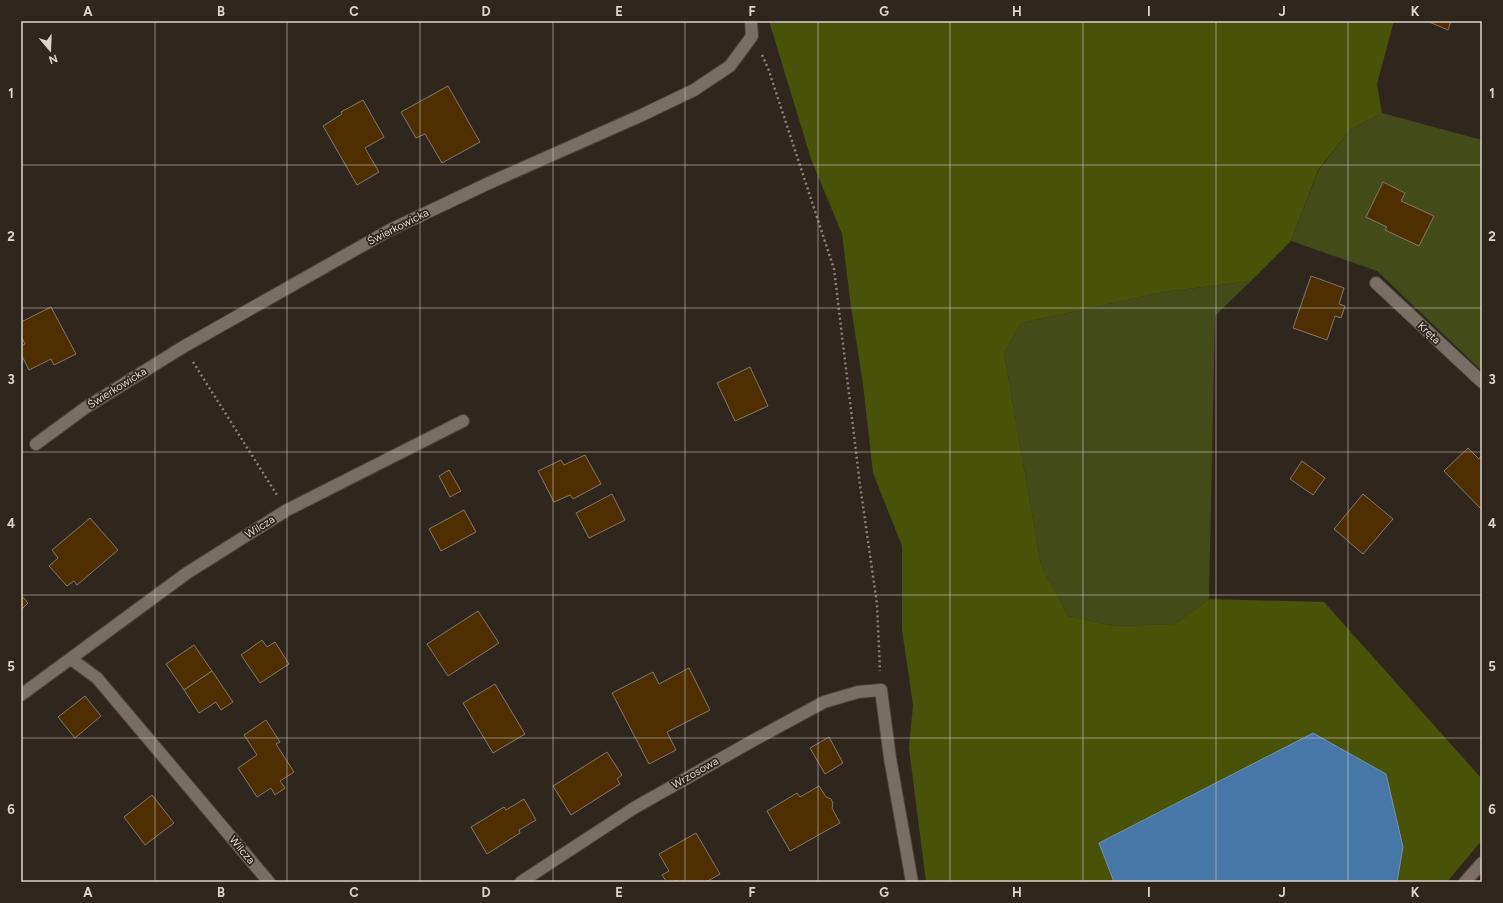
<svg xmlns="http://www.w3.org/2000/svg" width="1503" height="903" font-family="Figtree,sans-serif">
	<rect width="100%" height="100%" fill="#2f261d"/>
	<g fill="#434b19">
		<path d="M1382,113L1482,140V371L1377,271L1291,241L1318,171L1350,130Z"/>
		<path d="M1251,281L1215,316L1209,599L1175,624L1115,626L1068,616L1041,565L1004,353L1021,323L1164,292Z"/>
	</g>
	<path fill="#495209" d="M769,21H1394L1377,84L1382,113L1350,130L1318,170L1291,241L1251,281L1164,292L1021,323L1004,353L1041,565L1068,616L1115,626L1175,624L1209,599L1324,602L1482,779V840L1447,882H1397L1403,847L1313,733L1099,843L1114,882H926L909,748L913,705L902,630V546L873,473L863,384L851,307L842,234L811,159Z"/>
	<path fill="#4777a7" stroke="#7393b3" d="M1313,733L1386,774L1403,847L1397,882H1114L1099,843Z"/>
	<g fill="#4f2f01" stroke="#81766c">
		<path d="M1427,21H1451L1448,30Z"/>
		<path d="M448,86L480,142L442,163L425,134L416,138L401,112Z"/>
		<path d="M363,100L384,137L365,148L379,172L357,185L323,126L342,114L341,112Z"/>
		<path d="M1383,182L1405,193L1401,201L1434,216L1419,246L1385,230L1387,227L1366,217Z"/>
		<path d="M1311,276L1344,288L1339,304L1345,306L1341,318L1335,316L1327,340L1293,328Z"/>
		<path d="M51,307L76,354L54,365L51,359L29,370L21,354V346L25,344L21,336V322Z"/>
		<path d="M750,367L768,406L735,421L717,383Z"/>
		<path d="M1468,448L1479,459L1482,455V510L1444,471Z"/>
		<path d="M585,455L601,484L573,499L570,495L554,502L538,471L561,460L564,465Z"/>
		<path d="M1302,461L1325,478L1313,495L1290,479Z"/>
		<path d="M449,470L461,491L450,497L439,476Z"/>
		<path d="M612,494L625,520L589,538L576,513Z"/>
		<path d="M1363,494L1393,519L1363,554L1334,529Z"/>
		<path d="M464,510L476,532L441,551L429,529Z"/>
		<path d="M90,518L118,550L77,585L74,581L67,586L49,566L58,558L52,550Z"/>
		<path d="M21,595L28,603L21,610Z"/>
		<path d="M478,611L499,643L448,676L427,644Z"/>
		<path d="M262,640L267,647L275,642L289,664L260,683L241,655Z"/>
		<path d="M194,645L212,671L184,690L166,664Z"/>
		<path d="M689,668L710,710L667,732L676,750L649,764L612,693L653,672L659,684Z"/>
		<path d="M212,671L233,702L221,710L216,702L199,713L184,690Z"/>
		<path d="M495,684L525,734L493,753L463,703Z"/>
		<path d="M85,696L101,716L75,738L58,717Z"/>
		<path d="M266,720L280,742L276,744L294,772L280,781L285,788L275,795L271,788L257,797L238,768L257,755L244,735Z"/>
		<path d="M829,737L843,763L825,774L810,748Z"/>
		<path d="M607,752L622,775L617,779L620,784L571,815L553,786Z"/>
		<path d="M819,786L826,797L831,799L833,803L832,808L840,823L790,851L767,811L797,793L800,797Z"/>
		<path d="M152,795L174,823L145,845L124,817Z"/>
		<path d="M524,799L536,820L519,830L520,833L487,854L471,827L504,807L506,810Z"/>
		<path d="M696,833L720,874L706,882H677L676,880L673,882H667L662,875L669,871L659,854Z"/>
	</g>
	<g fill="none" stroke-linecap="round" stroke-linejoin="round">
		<g stroke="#4a423b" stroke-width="14">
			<g id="service">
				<path d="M71,659L97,678L269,882"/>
				<path d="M881,690L890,758L912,882"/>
			</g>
		</g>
		<g stroke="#4a423b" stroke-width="14">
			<g id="minor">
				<path d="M1376,283L1482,382"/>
				<path d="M36,444L85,408L183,347L390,230L489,183L642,115L694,90L730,66L752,36L751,21"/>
				<path d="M21,695L187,573L287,510L463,421"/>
				<path d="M521,882L634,808L754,740L824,702L858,692L881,690"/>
				<path d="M1465,882L1482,863"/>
			</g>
		</g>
		<g stroke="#89827a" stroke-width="2.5" stroke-dasharray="2 3" stroke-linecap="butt">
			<path d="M762,55L768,68L834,269L860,485L877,604L880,671"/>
			<path d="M193,362L277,495"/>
		</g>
		<use href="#service" stroke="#796e63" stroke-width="12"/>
		<use href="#minor" stroke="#796e63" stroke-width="12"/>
	</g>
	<path fill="none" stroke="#dbd5cf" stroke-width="1" stroke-opacity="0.55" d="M155,21V882M287,21V882M420,21V882M553,21V882M685,21V882M818,21V882M950,21V882M1083,21V882M1216,21V882M1348,21V882M21,165H1482M21,308H1482M21,452H1482M21,595H1482M21,738H1482"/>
	<g text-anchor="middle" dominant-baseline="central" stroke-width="3.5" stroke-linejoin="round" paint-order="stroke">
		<g font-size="11" fill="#dbd5cf" stroke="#2f261d">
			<text transform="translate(398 227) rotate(-27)">Świerkowicka</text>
			<text transform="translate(1429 333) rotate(43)">Kręta</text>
			<text transform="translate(117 388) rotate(-32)">Świerkowicka</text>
			<text transform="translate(260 527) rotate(-32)">Wilcza</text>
			<text transform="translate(695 773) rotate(-30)">Wrzosowa</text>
			<text transform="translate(242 850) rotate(50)">Wilcza</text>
		</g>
	</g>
	<rect width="1503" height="903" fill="none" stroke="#2f261d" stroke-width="44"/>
	<g transform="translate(50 50) rotate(161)" stroke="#2f261d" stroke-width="3" paint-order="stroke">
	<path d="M0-3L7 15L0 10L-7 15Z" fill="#dbd5cf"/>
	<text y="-6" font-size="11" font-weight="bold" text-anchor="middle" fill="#dbd5cf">N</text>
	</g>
	<rect x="22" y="22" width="1459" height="859" fill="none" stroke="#dbd5cf" stroke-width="1.5"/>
	<g font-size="13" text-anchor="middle" font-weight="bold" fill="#dbd5cf">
		<text x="88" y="16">A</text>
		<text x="221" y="16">B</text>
		<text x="354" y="16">C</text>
		<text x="486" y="16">D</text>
		<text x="619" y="16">E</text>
		<text x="752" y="16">F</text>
		<text x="884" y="16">G</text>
		<text x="1017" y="16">H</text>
		<text x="1149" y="16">I</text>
		<text x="1282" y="16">J</text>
		<text x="1415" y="16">K</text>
		<text x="11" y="98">1</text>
		<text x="1492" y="98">1</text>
		<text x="11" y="241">2</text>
		<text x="1492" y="241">2</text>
		<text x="11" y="384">3</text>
		<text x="1492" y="384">3</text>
		<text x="11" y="528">4</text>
		<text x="1492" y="528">4</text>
		<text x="11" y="671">5</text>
		<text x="1492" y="671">5</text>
		<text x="11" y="814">6</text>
		<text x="1492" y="814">6</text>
		<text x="88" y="897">A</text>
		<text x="221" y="897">B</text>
		<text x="354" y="897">C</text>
		<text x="486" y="897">D</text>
		<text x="619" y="897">E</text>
		<text x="752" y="897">F</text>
		<text x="884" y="897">G</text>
		<text x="1017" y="897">H</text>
		<text x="1149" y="897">I</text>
		<text x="1282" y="897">J</text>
		<text x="1415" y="897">K</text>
	</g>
</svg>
